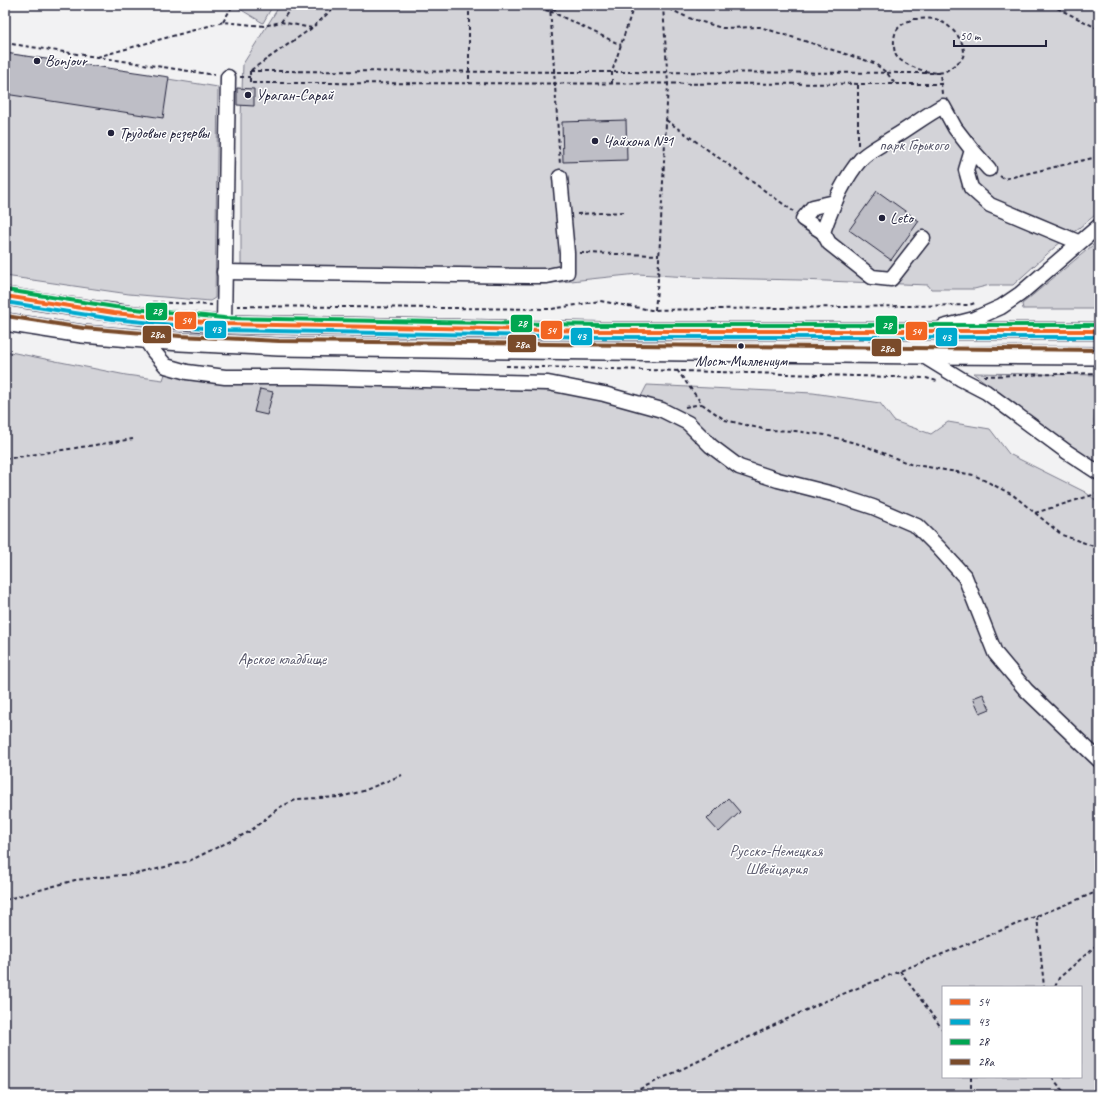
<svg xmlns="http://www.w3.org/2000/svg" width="1104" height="1100" font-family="Caveat,sans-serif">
	<rect width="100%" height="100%" fill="#f2f2f3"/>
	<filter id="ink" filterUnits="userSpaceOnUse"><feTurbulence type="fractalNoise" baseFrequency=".025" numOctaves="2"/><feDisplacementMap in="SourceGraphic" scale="8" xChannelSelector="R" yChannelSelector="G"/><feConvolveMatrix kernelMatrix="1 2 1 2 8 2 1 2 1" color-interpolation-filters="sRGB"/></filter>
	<g filter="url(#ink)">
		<g fill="#d3d3d8" stroke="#7a7a8a" fill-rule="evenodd">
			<path d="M236,5H273L263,23L235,6Z"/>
			<path d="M280,5H1099V212L1056,246L1013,285H990L974,289H931L928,285L800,280L707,278L638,274L542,284L465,275L241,267V118L243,64Z"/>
			<path d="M5,53L218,87L215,298L210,301L129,294L5,276Z"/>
			<path d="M1099,240V309H1023L1022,304Z"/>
			<path d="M5,351L126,375L163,380L166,371L548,387L635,408L647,385L813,393L880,403L894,421L931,434L948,422L990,429L1009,454L1085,492L1099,503V1095H5ZM943,987H1081V1077H943Z"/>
			<path d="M973,373L1099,375V401L1095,411L1094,422L1095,433L1099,447V469Z"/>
		</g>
		<g fill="#bebec6" stroke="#22223b">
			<path d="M5,53L169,77L163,118L5,94Z"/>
			<path d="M237,88L254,89V106L237,105Z"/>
			<path d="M626,120L627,160L563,162L562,122Z"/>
			<path d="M877,191L919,221L891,260L849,230Z"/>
			<path d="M260,389L273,392L267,415L254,412Z"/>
			<path d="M983,694L990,709L980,713L973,698Z"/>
			<path d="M728,798L740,812L719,832L707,819Z"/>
		</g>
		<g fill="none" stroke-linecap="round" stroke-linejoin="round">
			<g stroke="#22223b" stroke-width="17">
				<g id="minor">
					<path d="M972,150L989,169"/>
					<path d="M823,232L803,219L813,207L835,202"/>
					<path d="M923,238L891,279L872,277L829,243L823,232C832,206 843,180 861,159C867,152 886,142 894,137C911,127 926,115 943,106L955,128L972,150L966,170L971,188L990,205L1078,242"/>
					<path d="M224,272L530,276H547L567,272V253L560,177"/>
					<path d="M224,324L228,77"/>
					<path d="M943,327L974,319L1001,307L1020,294L1099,226"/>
					<path d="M146,340L154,352L166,366L187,372L225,377H302L548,383L604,394L662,410L688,423L711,446L739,467L778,480L833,494L873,507L917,526L939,548L965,577L995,653L1026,690L1099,760"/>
					<path d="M922,355L961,379L986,392L1067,452L1099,473"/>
				</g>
			</g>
			<g stroke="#22223b" stroke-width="20">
				<g id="major">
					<path d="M5,296C78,308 150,319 224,324L600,331H1099"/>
					<path d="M5,322L82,334L180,342L279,347L922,355L1099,356"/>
				</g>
			</g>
			<g stroke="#22223b" stroke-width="2" stroke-dasharray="4 3" stroke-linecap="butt">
				<path d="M469,5V83"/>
				<path d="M518,5L550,11L567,5"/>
				<path d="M550,5L560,165"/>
				<path d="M1051,5L1099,29"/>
				<path d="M663,6L689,18L722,28L760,27L874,63L887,73L895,84"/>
				<path d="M550,11L621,45"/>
				<path d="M914,19C920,19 929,18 935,19C949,22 972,46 961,60C959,62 949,69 946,71C935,77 905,66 897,57C895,55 894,49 894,46C893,30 899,24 914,19Z"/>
				<path d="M223,22L233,5"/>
				<path d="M281,22L293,5"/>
				<path d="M5,43L215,75"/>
				<path d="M97,57L223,22L264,26L281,22L312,28"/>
				<path d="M251,70L312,28L337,5"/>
				<path d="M250,71L940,73L942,94"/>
				<path d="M250,71V83L941,84"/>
				<path d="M240,77H250"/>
				<path d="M612,83V72L634,5"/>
				<path d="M666,120L793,211"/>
				<path d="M858,145V84"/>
				<path d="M1000,176L1004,179L1097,157L1099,158"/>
				<path d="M577,214L625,212"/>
				<path d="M580,253L659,255"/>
				<path d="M153,302L212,305"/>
				<path d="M237,306L552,309L600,301L651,310L969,305L975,303"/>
				<path d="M655,310L658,279L668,84L663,6"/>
				<path d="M506,366L926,378L937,381"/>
				<path d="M677,370L702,404L725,420L767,430L795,431L825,435L863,445L910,464L974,475L1013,495L1062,535L1099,548"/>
				<path d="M984,376L1099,373"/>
				<path d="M685,407L702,404"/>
				<path d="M5,459L133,439"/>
				<path d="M1035,513L1099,493"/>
				<path d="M5,900L75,880L141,873L189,861L249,832L280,807L298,799L340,797L363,791L402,775"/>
				<path d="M1037,916L1044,987"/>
				<path d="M900,971L943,1030"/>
				<path d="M1055,987L1059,978L1099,943"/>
				<path d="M971,1077V1095"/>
				<path d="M1052,1077L1066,1095"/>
				<path d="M627,1095L823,1002L1099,891"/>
			</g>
			<use href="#minor" stroke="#fff" stroke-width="14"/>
			<use href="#major" stroke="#fff" stroke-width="17"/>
			<g stroke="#fff" stroke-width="7">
				<path id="bus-1" d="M5,296L114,313L224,324L600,331H1099"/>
			</g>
			<g stroke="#fff" stroke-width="7">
				<path id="bus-2" d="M5,302L113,319L224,330L600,337H1099"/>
			</g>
			<g stroke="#fff" stroke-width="7">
				<path id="bus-3" d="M6,290L115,307L224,318L600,325H1099"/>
			</g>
			<g stroke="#fff" stroke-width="7">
				<path id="bus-4" d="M6,316L83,328L180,336L279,341L1099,350"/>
			</g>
			<use href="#bus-1" stroke="#f26522" stroke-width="4"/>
			<use href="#bus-2" stroke="#00a9ce" stroke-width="4"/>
			<use href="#bus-3" stroke="#00a651" stroke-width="4"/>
			<use href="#bus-4" stroke="#7a4b2a" stroke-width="4"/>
		</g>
	</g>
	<g fill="#22223b" stroke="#fff" stroke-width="1.5">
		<circle cx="37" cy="61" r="4"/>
		<circle cx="248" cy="95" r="4"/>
		<circle cx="111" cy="133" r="4"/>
		<circle cx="595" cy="141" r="4"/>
		<circle cx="882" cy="218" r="4"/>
		<circle cx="741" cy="346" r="3.5"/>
	</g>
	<g text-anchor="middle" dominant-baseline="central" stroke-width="3" stroke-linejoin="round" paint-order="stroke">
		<g font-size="15" fill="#22223b" stroke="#fff">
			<text x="741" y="361">Мост Миллениум</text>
		</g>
		<g font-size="16" fill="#22223b" stroke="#fff" text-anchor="start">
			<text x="45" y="61">Bonjour</text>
			<text x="256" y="95">Ураган-Сарай</text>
			<text x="119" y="133">Трудовые резервы</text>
			<text x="603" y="141">Чайхона №1</text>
			<text x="890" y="218">Leto</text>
		</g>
		<g font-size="16" fill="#57576a" stroke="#fff">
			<text x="914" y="145">парк Горького</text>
			<text x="282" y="659">Арское кладбище</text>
			<text x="776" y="851">Русско-Немецкая<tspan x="776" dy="18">Швейцария</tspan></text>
		</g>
	</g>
	<g stroke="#fff" stroke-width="1.5">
		<rect x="145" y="302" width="23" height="19" rx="4" fill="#00a651"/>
		<rect x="174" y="311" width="23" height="19" rx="4" fill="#f26522"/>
		<rect x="510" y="314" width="23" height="19" rx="4" fill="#00a651"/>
		<rect x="875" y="315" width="23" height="20" rx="4" fill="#00a651"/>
		<rect x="204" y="320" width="23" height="19" rx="4" fill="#00a9ce"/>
		<rect x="540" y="320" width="23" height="20" rx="4" fill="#f26522"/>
		<rect x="905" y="321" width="23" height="20" rx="4" fill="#f26522"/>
		<rect x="142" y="325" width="30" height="19" rx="4" fill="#7a4b2a"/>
		<rect x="570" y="327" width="23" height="19" rx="4" fill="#00a9ce"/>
		<rect x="935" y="327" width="23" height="20" rx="4" fill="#00a9ce"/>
		<rect x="507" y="334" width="30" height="19" rx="4" fill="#7a4b2a"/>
		<rect x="871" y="338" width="31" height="19" rx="4" fill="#7a4b2a"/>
	</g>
	<g font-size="11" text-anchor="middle" font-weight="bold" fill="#fff">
		<text x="157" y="315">28</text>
		<text x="186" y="324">54</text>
		<text x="522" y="327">28</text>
		<text x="887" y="329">28</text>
		<text x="216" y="333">43</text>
		<text x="551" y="334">54</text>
		<text x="916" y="335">54</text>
		<text x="157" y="338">28a</text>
		<text x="581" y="340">43</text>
		<text x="946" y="341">43</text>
		<text x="522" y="348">28a</text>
		<text x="887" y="352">28a</text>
	</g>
	<rect width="1104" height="1100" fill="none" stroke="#fff" stroke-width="20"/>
	<rect x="10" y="10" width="1084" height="1080" fill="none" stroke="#22223b" stroke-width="1.5" filter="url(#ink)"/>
	<rect x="942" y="986" width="140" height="92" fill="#ffffff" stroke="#a7a7b1"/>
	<rect x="950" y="999" width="20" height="6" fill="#f26522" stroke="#a7a7b1"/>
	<text x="978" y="1006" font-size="12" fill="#22223b">54</text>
	<rect x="950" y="1019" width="20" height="6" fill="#00a9ce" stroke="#a7a7b1"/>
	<text x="978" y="1026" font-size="12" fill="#22223b">43</text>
	<rect x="950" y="1039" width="20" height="6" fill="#00a651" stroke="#a7a7b1"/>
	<text x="978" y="1046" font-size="12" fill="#22223b">28</text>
	<rect x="950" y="1059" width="20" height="6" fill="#7a4b2a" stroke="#a7a7b1"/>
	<text x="978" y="1066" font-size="12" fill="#22223b">28a</text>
	<path d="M954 40v6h92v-6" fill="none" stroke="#22223b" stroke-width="2"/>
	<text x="960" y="40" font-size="12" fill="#22223b" stroke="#ffffff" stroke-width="3" paint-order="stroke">50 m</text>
</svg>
